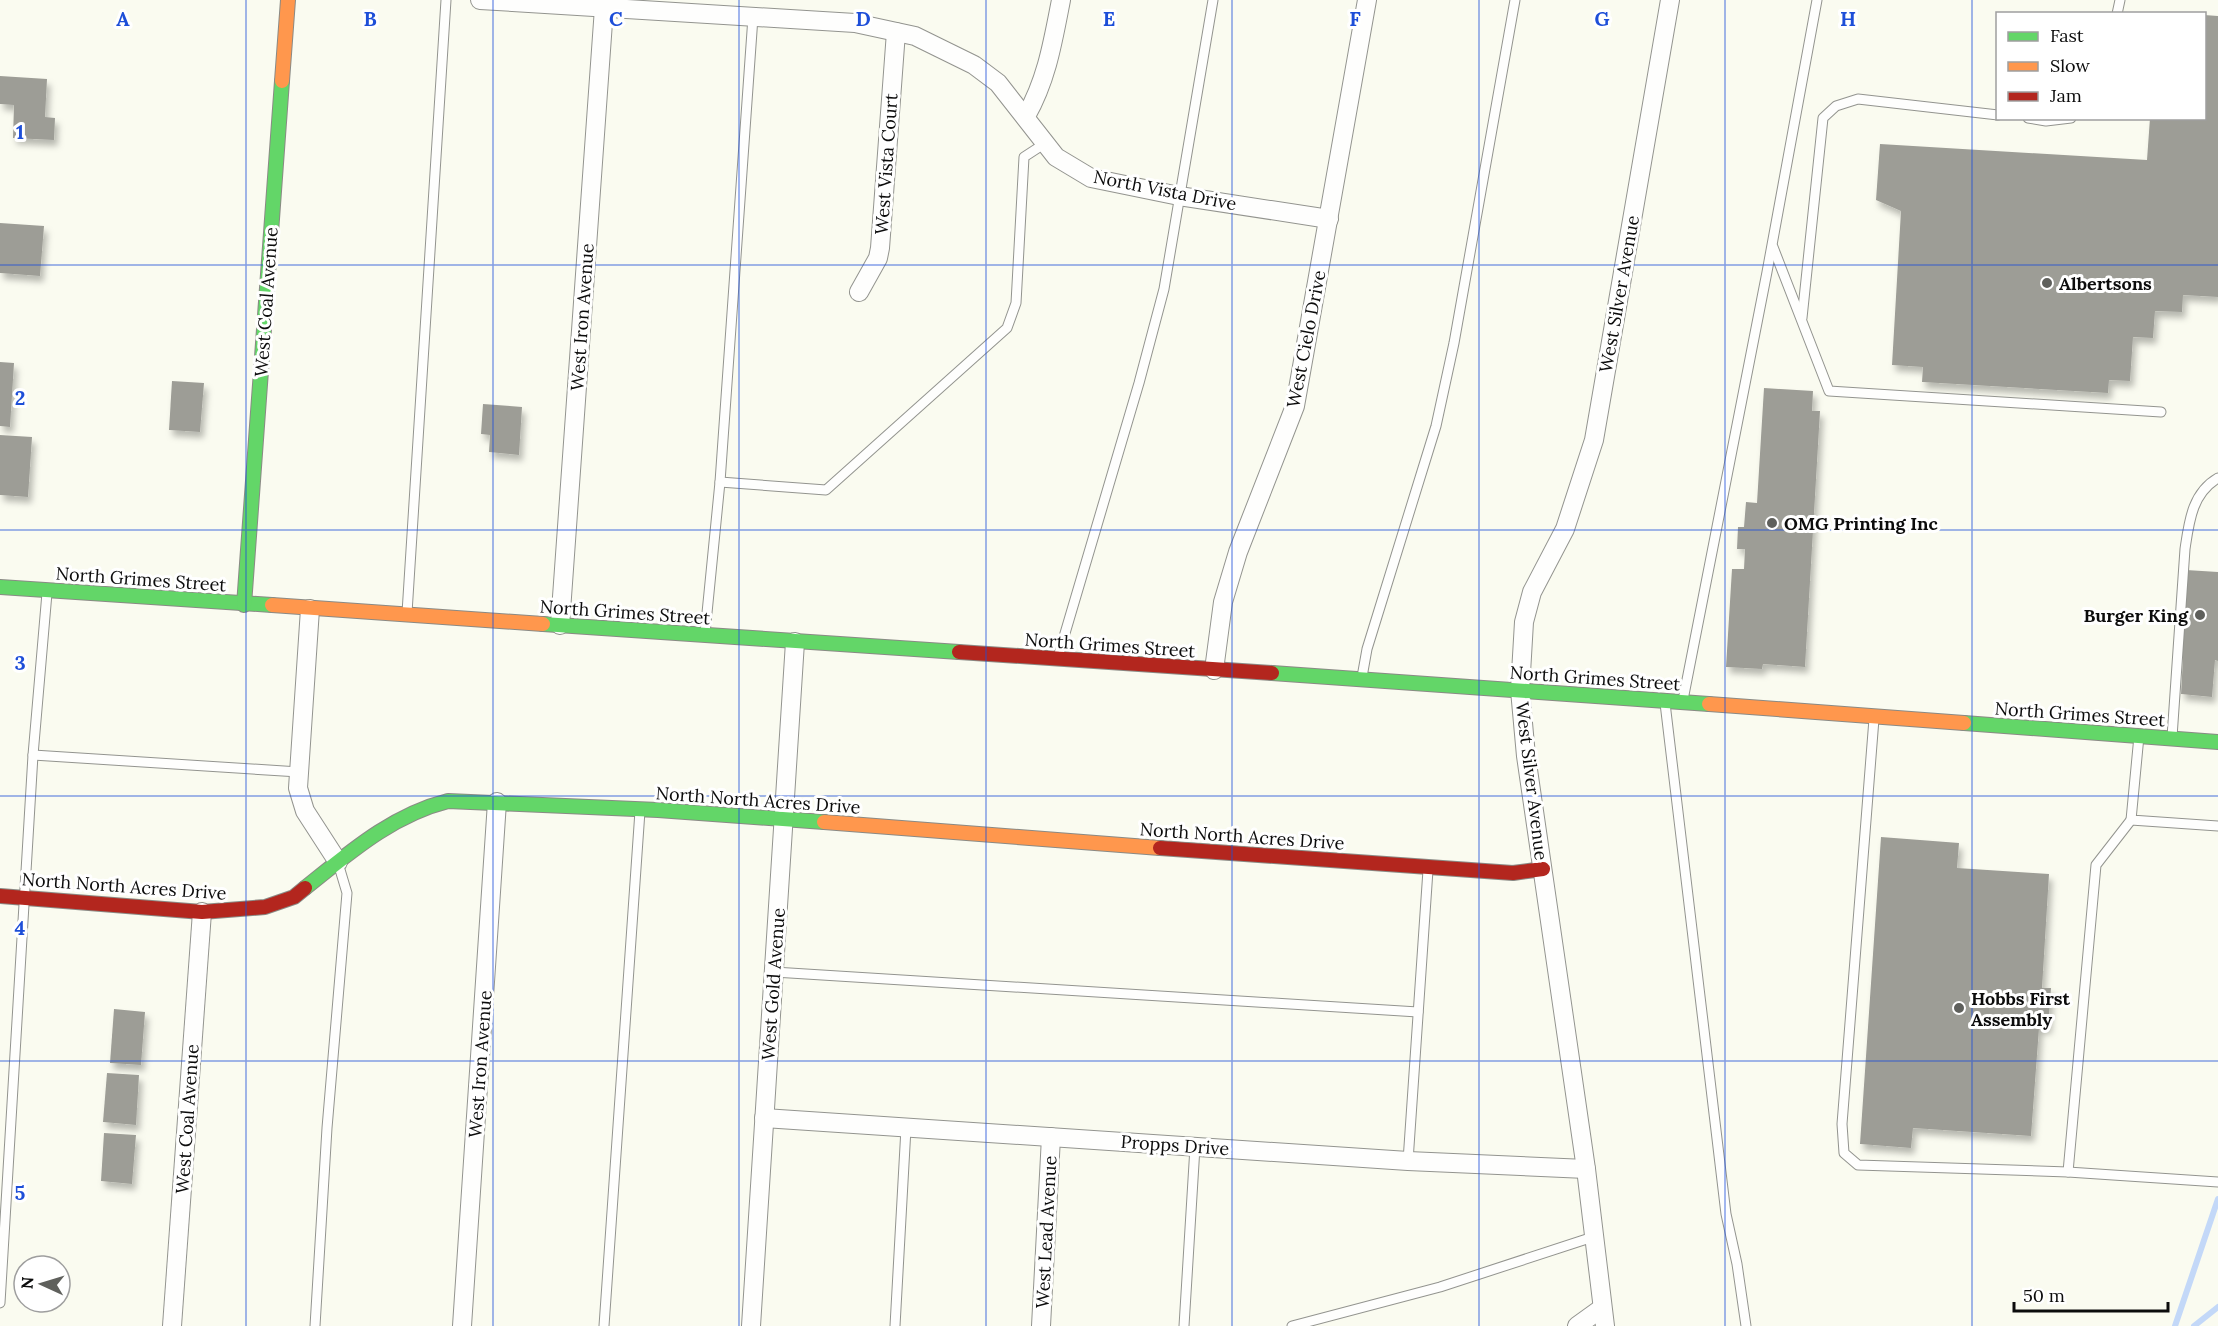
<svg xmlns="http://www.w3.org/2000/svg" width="2218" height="1326" font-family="Lora,serif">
	<defs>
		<filter id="shadow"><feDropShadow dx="3.5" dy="6" stdDeviation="3" flood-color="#0004"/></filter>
	</defs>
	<rect width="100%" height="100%" fill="#fafbf0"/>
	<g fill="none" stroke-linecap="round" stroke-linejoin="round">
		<g stroke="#c3d8f8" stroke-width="6">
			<path d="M2175,1326L2218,1199"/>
			<path d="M2194,1326L2218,1307"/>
		</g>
	</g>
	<g fill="#9d9d96" filter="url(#shadow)">
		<path d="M2204,15L2218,16V297L2183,295L2182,312L2155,311L2153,338L2133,337L2130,381L2109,380L2108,393L1922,382L1923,367L1892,365L1901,211L1876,200L1880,144L2147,160L2150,118H2204Z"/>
		<path d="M0,76L47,79L45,117L55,118L54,140L13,138L14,105L0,104Z"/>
		<path d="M0,223L44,226L40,276L0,273Z"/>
		<path d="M0,362L14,363L10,427L0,426Z"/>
		<path d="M172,381L204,383L200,432L169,430Z"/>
		<path d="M1764,388L1813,391L1812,411H1820L1805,667L1763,664L1762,669L1726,667L1732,569H1744L1745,549H1737L1738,527H1744L1746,502L1757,503Z"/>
		<path d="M483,404L522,407L519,455L489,452L490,435L481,434Z"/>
		<path d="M0,435L32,437L28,497L0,495Z"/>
		<path d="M2186,570L2218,572V661L2215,660L2212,697L2181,694L2183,658H2180Z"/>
		<path d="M1881,837L1959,843L1957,868L2049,874L2042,988H2051L2048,1028H2039L2031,1136L1913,1128L1911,1148L1860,1144Z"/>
		<path d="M114,1009L145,1012L141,1065L110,1063Z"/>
		<path d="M107,1073L139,1075L136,1125L103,1122Z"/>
		<path d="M104,1133L136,1135L132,1184L101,1181Z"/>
	</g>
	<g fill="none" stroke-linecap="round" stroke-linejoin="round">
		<g stroke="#93948f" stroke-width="11">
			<g id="lane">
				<path d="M2117,14L2120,0"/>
				<path d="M2028,118L2046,121L2071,118"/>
				<path d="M1773,247L1829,391L2161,412"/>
				<path d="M1802,318L1823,118L1836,106L1858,99L1998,115"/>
				<path d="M720,482L826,490L1007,328L1016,303L1024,157L1044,144"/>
				<path d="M407,613L446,0"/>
				<path d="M705,633L720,482L753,17"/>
				<path d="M1058,657L1139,383L1164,289L1213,0"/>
				<path d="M1362,677L1367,649L1436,426L1454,343L1515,0"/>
				<path d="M1683,700L1767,272L1817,0"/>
				<path d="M1665,703L1726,1214L1737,1264L1746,1326"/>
				<path d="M1874,719L1842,1124L1844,1153L1858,1165L2068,1172L2218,1182"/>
				<path d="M2139,736L2131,820L2218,826"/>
				<path d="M2172,737L2185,549C2189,522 2192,493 2218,478"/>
				<path d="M33,755L299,772"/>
				<path d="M774,972L1418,1012"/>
				<path d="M1408,1161L1428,870"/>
				<path d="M2068,1172L2096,865L2131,820"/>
				<path d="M0,1303L33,755L47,593"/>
				<path d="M315,1326L327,1128L347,893L338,863"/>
				<path d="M604,1326L640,811"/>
				<path d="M895,1326L906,1128"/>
				<path d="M1184,1326L1195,1147"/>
				<path d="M1292,1326L1440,1287L1593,1237"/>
			</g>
		</g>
		<g stroke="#93948f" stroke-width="20">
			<g id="street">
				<path d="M480,0L855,23L915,36L974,65L998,83L1056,157L1091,178L1179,196L1329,219"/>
				<path d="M1026,116C1047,79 1053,41 1061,0"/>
				<path d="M859,292L878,258L880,248L896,32"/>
				<path d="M310,609L298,788L305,811L338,862"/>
				<path d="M560,625L604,8"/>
				<path d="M1214,670L1223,602L1238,552L1295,406L1367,0"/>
				<path d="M764,1118L1408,1161L1586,1169"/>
				<path d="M172,1326L202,912"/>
				<path d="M462,1326L497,802"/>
				<path d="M751,1326L795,642"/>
				<path d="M1041,1326L1051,1137"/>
				<path d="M1577,1326L1602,1308"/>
				<path d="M1605,1326L1586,1169L1526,756L1520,690L1524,622L1532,592L1565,529L1594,440L1670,0"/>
			</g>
		</g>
		<g stroke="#8a8a85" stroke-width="16">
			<g id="fast">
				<path d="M0,587L272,605"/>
				<path d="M244,605L282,81"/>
				<path d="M543,624L959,652"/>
				<path d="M1272,673L1709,704"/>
				<path d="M1964,723L2218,742"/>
				<path d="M305,888C349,853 392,815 448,801L658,810L824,822"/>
			</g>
		</g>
		<g stroke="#8a8a85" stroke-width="16">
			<g id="slow">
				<path d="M282,81L288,0"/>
				<path d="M272,605L543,624"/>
				<path d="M1709,704L1964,723"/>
				<path d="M824,822L1160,848"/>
			</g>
		</g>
		<g stroke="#8a8a85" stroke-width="16">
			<g id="jam">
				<path d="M959,652L1272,673"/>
				<path d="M1160,848L1513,873L1543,869"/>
				<path d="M0,896L202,912L265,907L294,897L305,888"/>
			</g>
		</g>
		<use href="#lane" stroke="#fefefd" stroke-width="9"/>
		<use href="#street" stroke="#fefefd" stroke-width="18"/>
		<use href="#fast" stroke="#63d668" stroke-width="14"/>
		<use href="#slow" stroke="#ff974d" stroke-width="14"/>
		<use href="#jam" stroke="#b3261e" stroke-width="14"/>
	</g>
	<path fill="none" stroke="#1d4ed8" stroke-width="1.5" stroke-opacity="0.55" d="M246,0V1326M493,0V1326M739,0V1326M986,0V1326M1232,0V1326M1479,0V1326M1725,0V1326M1972,0V1326M0,265H2218M0,530H2218M0,796H2218M0,1061H2218"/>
	<g fill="#5f605c" stroke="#fff" stroke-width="2">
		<circle cx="2047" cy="283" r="6"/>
		<circle cx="1772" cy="523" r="6"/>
		<circle cx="2200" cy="615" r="6"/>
		<circle cx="1959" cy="1008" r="6"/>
	</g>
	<g text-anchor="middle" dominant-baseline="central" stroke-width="6" stroke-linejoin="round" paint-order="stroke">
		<g font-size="18" fill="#0c0c0c" stroke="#fff">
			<text transform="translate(886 164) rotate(-86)">West Vista Court</text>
			<text transform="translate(1165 190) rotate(11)">North Vista Drive</text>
			<text transform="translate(1619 294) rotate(-80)">West Silver Avenue</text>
			<text transform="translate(266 302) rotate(-86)">West Coal Avenue</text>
			<text transform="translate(582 317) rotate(-86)">West Iron Avenue</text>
			<text transform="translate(1306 339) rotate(-79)">West Cielo Drive</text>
			<text transform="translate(141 579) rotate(4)">North Grimes Street</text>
			<text transform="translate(625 612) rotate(4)">North Grimes Street</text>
			<text transform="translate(1110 645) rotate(4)">North Grimes Street</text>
			<text transform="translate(1595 678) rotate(4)">North Grimes Street</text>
			<text transform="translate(2080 714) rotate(4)">North Grimes Street</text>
			<text transform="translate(1532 781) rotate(83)">West Silver Avenue</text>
			<text transform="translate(758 800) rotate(4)">North North Acres Drive</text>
			<text transform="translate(1242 836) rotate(4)">North North Acres Drive</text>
			<text transform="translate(124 886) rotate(4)">North North Acres Drive</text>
			<text transform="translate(773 984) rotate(-86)">West Gold Avenue</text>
			<text transform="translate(480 1064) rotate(-86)">West Iron Avenue</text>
			<text transform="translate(187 1119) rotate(-86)">West Coal Avenue</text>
			<text transform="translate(1175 1145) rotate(4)">Propps Drive</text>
			<text transform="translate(1046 1232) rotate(-87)">West Lead Avenue</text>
		</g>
		<g font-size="18" font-weight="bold" fill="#0c0c0c" stroke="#fff" text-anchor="start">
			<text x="2059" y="283">Albertsons</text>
			<text x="1784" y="523">OMG Printing Inc</text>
			<text x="2188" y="615" text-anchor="end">Burger King</text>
			<text x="1971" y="998">Hobbs First<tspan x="1971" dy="21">Assembly</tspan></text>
		</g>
	</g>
	<g font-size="20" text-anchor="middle" font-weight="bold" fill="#1d4ed8" stroke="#fff" stroke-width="6" stroke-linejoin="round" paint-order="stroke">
		<text x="123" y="26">A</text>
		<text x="370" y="26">B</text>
		<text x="616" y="26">C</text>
		<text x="863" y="26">D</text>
		<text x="1109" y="26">E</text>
		<text x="1355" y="26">F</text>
		<text x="1602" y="26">G</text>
		<text x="1848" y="26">H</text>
		<text x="20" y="139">1</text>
		<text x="20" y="405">2</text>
		<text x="20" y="670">3</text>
		<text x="20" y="935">4</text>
		<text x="20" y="1200">5</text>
	</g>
	<rect x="1996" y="12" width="210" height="108" fill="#ffffff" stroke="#9e9e9e" stroke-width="1.5"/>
	<rect x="2008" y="32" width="30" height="9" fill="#63d668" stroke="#9e9e9e" stroke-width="1.5"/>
	<text x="2050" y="42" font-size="18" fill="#0c0c0c">Fast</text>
	<rect x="2008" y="62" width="30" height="9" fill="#ff974d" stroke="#9e9e9e" stroke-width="1.5"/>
	<text x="2050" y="72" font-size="18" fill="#0c0c0c">Slow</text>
	<rect x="2008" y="92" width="30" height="9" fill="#b3261e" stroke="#9e9e9e" stroke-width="1.5"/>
	<text x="2050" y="102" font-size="18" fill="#0c0c0c">Jam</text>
	<g transform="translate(42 1284) rotate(274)"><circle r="28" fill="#ffffff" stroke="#9e9e9e" stroke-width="1.5"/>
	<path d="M0-4.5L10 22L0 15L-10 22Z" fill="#5f605c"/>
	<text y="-9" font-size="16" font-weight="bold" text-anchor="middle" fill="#0c0c0c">N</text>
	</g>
	<path d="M2014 1302v9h154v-9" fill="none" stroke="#0c0c0c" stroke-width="3"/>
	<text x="2023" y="1302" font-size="18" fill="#0c0c0c" stroke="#ffffff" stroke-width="4.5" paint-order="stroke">50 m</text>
</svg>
